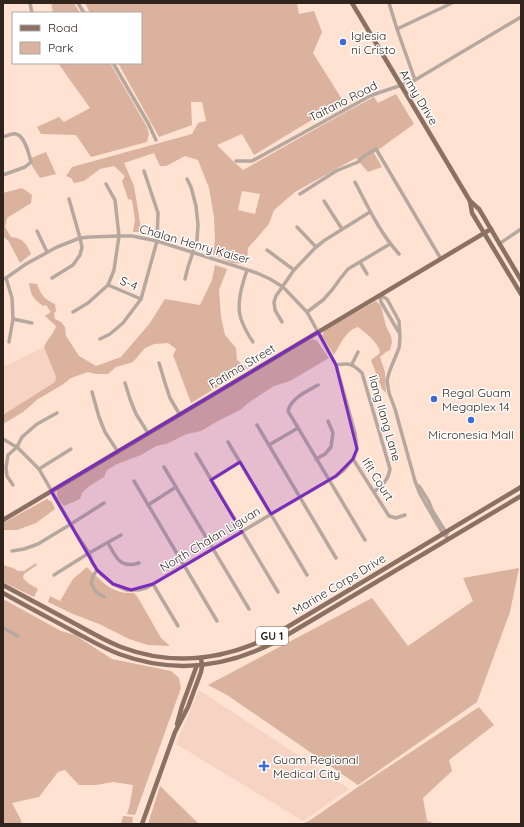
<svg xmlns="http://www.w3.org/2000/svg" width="524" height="827" font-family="Quicksand,sans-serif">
	<rect width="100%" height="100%" fill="#ffe2d2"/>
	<g fill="#f6d3c2">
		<path d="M44,347L56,377L55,382L3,415V365H7Z"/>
		<path d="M199,690L349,789L303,821L176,744Z"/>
	</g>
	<g fill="#dab29d" fill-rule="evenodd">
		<path d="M51,3H74L80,13H53Z"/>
		<path d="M85,3H297L299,14L314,11L322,32L313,53L343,101L254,155L242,134L217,145L234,162L243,170L344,113L374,97L378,103L396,94L414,124L374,153L382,167L368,172L356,158L295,192L274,210L269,224L248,248L247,264L232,263L213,254L215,240L214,217L209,188L198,160L185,156L166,166H160L154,153L124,163L134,186L141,228L139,232H133L135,220L132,200L128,199L122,181L125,176L114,166L100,169L84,181L74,183L71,178L66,176L72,167L192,134L198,123L206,121L202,102H191L192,125L159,137L118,63H141V13H90ZM242,191L260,194L255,214L238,210Z"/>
		<path d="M58,63H110L147,127L149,134L147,142L91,157L76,135L41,134L37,127L59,117L64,122L90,108Z"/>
		<path d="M46,152L56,174L40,178L31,164V158Z"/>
		<path d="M22,188L32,195L31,203L7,218L5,227L11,237C24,239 26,243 31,254L20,263L9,242L3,236V193Z"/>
		<path d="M215,265L227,269L219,290L221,317L225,335L236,348L237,360L248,368L191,403L173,355L176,349L168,343L154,344L145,348L133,362L116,367L108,374H96L88,372L71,378L62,385L38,399L23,412L3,424V415L55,382L56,377L44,347C47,339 54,334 56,326L45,316L51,312L46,305L43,306C33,298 31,296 29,283L37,284C41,295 44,299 55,304L56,311L54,313L55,319L61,322L65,327L66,336L79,356L96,366L121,357L150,323L165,299L200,305L212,280Z"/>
		<path d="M376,301L381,306L386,326L391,336L392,342L390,350L386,352L380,357L385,372L386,393L382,389L371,360L380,353C380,344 365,332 358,327C346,330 340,345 334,355L322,336L324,331Z"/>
		<path d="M313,339L317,341L329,358L290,381L274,386L251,401L240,410L218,421L201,431L187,434L166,444L156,446L141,455L117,464L107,470L104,477L88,487L82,493L80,499L64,506C60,501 55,496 58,489L308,341Z"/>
		<path d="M47,499L52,502L55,509L36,523L17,530H3V523Z"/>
		<path d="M36,563L37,565L24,574L23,578L28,583L38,589L34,597L3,582V565L13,568L18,571H24Z"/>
		<path d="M87,567C94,574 106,587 115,590C121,593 127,593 134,593L137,596L161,638L169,645V646L148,645L129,639L99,624L73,614L48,602L50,596L60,601L73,579Z"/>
		<path d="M519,568L510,612L477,702L358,785L227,695L208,685L372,598L408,646L473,601L463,578Z"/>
		<path d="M3,599L61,631L75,635L112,659L171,671L179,678L181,688L135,815L127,814L130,804L133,785L113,782L96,785H79L65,770L58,772L39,797L12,803L21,820L22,824H3Z"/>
		<path d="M479,707L494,725L449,760L452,771L423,798L427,821L437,824H301L309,821L358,787Z"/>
		<path d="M160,786L199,824H148Z"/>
		<path d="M123,816L133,817L132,824H121Z"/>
	</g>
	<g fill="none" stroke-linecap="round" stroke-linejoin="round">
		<g stroke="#b7a89f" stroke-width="3.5">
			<path d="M30,3L32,13"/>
			<path d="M78,3L84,13"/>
			<path d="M389,3L397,29L415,80"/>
			<path d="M397,29L452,3"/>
			<path d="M113,63L148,123L156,140"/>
			<path d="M3,137C7,136 12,133 16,134C25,136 29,154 31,162L25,167L3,175"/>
			<path d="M236,161H252L370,96L378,93L408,83L415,80L521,17"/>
			<path d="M355,182C368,207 380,233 399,254"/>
			<path d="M300,194L336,171L358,162L364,156L376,149L441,259"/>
			<path d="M324,201L342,229"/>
			<path d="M297,227L316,247"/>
			<path d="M37,231L47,252"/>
			<path d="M499,244L521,229"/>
			<path d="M267,250L294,270"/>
			<path d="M360,262L367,274"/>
			<path d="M247,270C242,285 236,304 241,319C244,327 248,335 253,342"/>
			<path d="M6,278L12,298L13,319L9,342"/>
			<path d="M52,278L73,265L80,255L82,247L80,238L69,199"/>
			<path d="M3,279L6,278L26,264L57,247L80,238L90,237L119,236H132L157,241L257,273L270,279L283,287L307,312L336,365L355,433L357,449L353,459L344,470L336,476L153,584L146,588L138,590H126L113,584L102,575L97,570L92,562L89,553L77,535L39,469L18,448L3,439"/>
			<path d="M185,279L188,267L197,240L198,225L196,206L191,187L187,179"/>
			<path d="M108,285L141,299"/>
			<path d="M380,295L387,299L399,321L400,338L399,348L390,370L387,380L389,393L395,409L415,481L420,494L443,534L449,539"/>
			<path d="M380,295L381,302L398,331"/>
			<path d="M73,312L88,303L108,285L114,270L119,236L115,200L106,184"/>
			<path d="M307,312L323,300L332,290L340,279L348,269L390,244"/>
			<path d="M13,319L32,323"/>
			<path d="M282,322L275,310L274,302L276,296L294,270L316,247L325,240L370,212"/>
			<path d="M100,339L110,334L123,323L141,299L157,241L158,213L144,171"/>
			<path d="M159,363L166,386L170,398L180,415"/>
			<path d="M352,364L358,352"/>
			<path d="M336,365C349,363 352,363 362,373L390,469C388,481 383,484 374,492"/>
			<path d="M125,383L130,399L136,414L148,433"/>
			<path d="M318,385C307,391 291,398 288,411L365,540"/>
			<path d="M92,392L99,417L105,432L118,452"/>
			<path d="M257,425L336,558"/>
			<path d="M228,442L307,575"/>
			<path d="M269,445L298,428"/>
			<path d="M196,454L278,592"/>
			<path d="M316,459L325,454L331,447L333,433L328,421"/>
			<path d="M353,459L389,516L396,518L405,515"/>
			<path d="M164,467L249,609"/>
			<path d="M39,469L71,449"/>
			<path d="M211,480L240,462"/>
			<path d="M134,481L217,621"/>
			<path d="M13,485L7,476L6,468L8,455L17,447L22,437L37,424L57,413"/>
			<path d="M419,486L429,502L432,510L447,534"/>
			<path d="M148,505L176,487"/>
			<path d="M108,543C116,558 121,569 139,563"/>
			<path d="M12,551L24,549L38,544L71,524L104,503"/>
			<path d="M97,570L93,576L91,583L96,592L104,597"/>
			<path d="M54,575L89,553L121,535"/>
			<path d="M153,584L178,626"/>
			<path d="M3,628L18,636"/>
		</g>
		<g stroke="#8c7163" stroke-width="4.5">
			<path d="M352,3L470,201L479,209L521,280"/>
			<path d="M470,201L472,213L521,294"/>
			<path d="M3,520L491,229"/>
			<path d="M3,585C25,597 48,609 70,621C87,630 103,640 121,647C174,667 225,660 274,635L521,487"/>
			<path d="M3,593C26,606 49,618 73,631C88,639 103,648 119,654C173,674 226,668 277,641L521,496"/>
			<path d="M177,724L182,706L197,665"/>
			<path d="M142,824L175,732L188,707L201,672L202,666L201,658"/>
		</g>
	</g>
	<path fill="#7b2cbf" fill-opacity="0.2" stroke="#7b2cbf" stroke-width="3" stroke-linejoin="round" d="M318,332L336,365L357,449L353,459L336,476L271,514L240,462L211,480L242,532L153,584L131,590L113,584L97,570L51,491Z"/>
	<g fill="#3c6ada" stroke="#fff" stroke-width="1.5">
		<circle cx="343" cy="42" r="4"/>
		<circle cx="434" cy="399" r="4"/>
		<circle cx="471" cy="420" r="4"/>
		<path d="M262 760h4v4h4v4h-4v4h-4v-4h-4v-4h4z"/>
	</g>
	<g text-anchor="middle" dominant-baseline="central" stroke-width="3" stroke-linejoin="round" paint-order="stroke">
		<rect fill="#fff" stroke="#6f6660" stroke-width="1" x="256" y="627" width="32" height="18" rx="3"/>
		<g font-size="11" font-weight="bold" fill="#31241c">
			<text x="272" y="636">GU 1</text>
		</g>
		<g font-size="12" fill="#31241c" stroke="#fff" text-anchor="start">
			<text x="351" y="35">Iglesia<tspan x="351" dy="14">ni Cristo</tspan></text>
			<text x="442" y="392">Regal Guam<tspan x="442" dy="14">Megaplex 14</tspan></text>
			<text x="471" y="434" text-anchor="middle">Micronesia Mall</text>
			<text x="273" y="759">Guam Regional<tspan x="273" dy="14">Medical City</tspan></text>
		</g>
		<g font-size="12" fill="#31241c" stroke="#fff">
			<text transform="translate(419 97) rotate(59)">Army Drive</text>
			<text transform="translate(343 101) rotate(-27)">Taitano Road</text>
			<text transform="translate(195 244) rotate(16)">Chalan Henry Kaiser</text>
			<text transform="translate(129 283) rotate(23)">S-4</text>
			<text transform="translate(242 366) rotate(-31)">Fatima Street</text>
			<text transform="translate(385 418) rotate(74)">Ilang Ilang Lane</text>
			<text transform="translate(378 479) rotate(58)">Ifit Court</text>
			<text transform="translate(210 539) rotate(-31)">North Chalan Liguan</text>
			<text transform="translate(339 584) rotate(-31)">Marine Corps Drive</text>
		</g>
	</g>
	<rect width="524" height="827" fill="none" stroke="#31241c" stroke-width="8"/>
	<rect x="12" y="12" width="130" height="52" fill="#ffffff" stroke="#ada7a4"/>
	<rect x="20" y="25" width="20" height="6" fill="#8c7163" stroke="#ada7a4"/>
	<text x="48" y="32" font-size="12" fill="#31241c">Road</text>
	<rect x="20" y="42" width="20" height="12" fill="#dab29d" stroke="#ada7a4"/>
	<text x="48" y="52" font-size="12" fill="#31241c">Park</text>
</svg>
